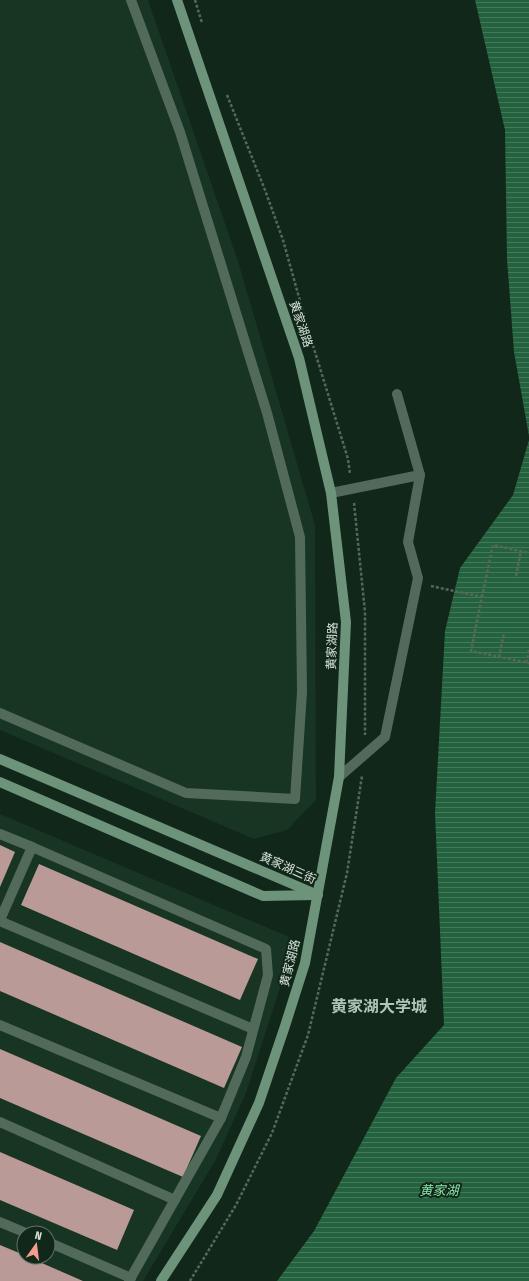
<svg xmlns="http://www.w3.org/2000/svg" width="529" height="1281" font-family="'Fira Sans Condensed','Noto Sans SC',sans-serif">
	<defs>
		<pattern id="water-rules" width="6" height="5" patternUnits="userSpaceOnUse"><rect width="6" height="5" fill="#24613e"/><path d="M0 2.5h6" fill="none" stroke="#437859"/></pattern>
	</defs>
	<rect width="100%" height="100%" fill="#112719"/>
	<g fill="#183423" fill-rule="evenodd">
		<path d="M0,0H148L238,261L315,525L316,800L287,830L254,839L0,730Z"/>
		<path d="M0,814L289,937L279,991L246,1093L215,1161L143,1281H0ZM24,1233H48V1257H24Z"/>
	</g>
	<g fill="url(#water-rules)">
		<path d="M475,0H529V436L514,352L507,259L505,130Z"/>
		<path d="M529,440V1281H277L314,1231L396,1078L444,1025L435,813L445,631L460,568L513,495Z"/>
	</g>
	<g fill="#b99a96">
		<path d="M0,845L15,852L0,887Z"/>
		<path d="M39,864L258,959L240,1000L21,905Z"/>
		<path d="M0,942L242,1047L224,1088L0,991Z"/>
		<path d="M0,1049L201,1136L183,1177L0,1098Z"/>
		<path d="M0,1152L134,1210L117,1250L0,1200Z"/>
		<path d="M0,1245L24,1255V1257H28L83,1281H0Z"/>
	</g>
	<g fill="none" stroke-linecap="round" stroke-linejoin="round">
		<g stroke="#56685c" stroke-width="2.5" stroke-dasharray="3 2" stroke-linecap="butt">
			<path d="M195,0L202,23"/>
			<path d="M227,95L265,190L283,240L307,326L348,459L350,474"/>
			<path d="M354,503L365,612V735"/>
			<path d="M516,576L521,551"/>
			<path d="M431,586L482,597L471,651L529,663"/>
			<path d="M482,597L493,545L529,553"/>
			<path d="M499,657L504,633"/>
			<path d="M526,663L529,650"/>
			<path d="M190,1281L236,1205L272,1133L308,1035L347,873L362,776"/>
		</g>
		<g stroke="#526a5a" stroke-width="10">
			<path d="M0,713L186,793L295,799L302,692L300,537L267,413L180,132L131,0"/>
			<path d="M0,834L32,847"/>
			<path d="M0,920L32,847L266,949L268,975L246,1057L221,1118L129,1281"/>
			<path d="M0,921L253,1029"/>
			<path d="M0,1025L221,1118"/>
			<path d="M0,1122L175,1200"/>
			<path d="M0,1222L26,1233"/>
			<path d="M48,1242L131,1278"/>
		</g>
		<g stroke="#526a5a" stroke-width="10">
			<path d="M331,493L420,475"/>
			<path d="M339,777L385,737L418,578L408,542L420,475L397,394"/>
		</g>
		<g stroke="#6d947a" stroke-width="10">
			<path d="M0,759L318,895"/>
			<path d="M0,782L263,896L314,895"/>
			<path d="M161,1281L217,1195L259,1103L285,1026L305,963L339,777L346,622L331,493L299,358L177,0"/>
		</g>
	</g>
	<g text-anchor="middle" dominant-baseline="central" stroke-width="4" stroke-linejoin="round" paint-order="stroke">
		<g font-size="12" fill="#d6e3d9" stroke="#112719">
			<text transform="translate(301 324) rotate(71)">黄家湖路</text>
			<text transform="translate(332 646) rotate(-88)">黄家湖路</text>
			<text transform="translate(288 868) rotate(24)">黄家湖三街</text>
			<text transform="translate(290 963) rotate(-76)">黄家湖路</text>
		</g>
		<g font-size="13" font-style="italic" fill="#8ae1aa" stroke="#112719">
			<text x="439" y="1190">黄家湖</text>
		</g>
		<g font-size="16" font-weight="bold" fill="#adc7b5" stroke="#112719">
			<text x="379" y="1006">黄家湖大学城</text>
		</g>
	</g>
	<g transform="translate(36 1245) rotate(14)"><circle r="19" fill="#112719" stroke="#607266"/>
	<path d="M0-3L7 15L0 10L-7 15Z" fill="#f59c90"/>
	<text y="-6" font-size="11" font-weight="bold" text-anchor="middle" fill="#d6e3d9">N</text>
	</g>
</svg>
